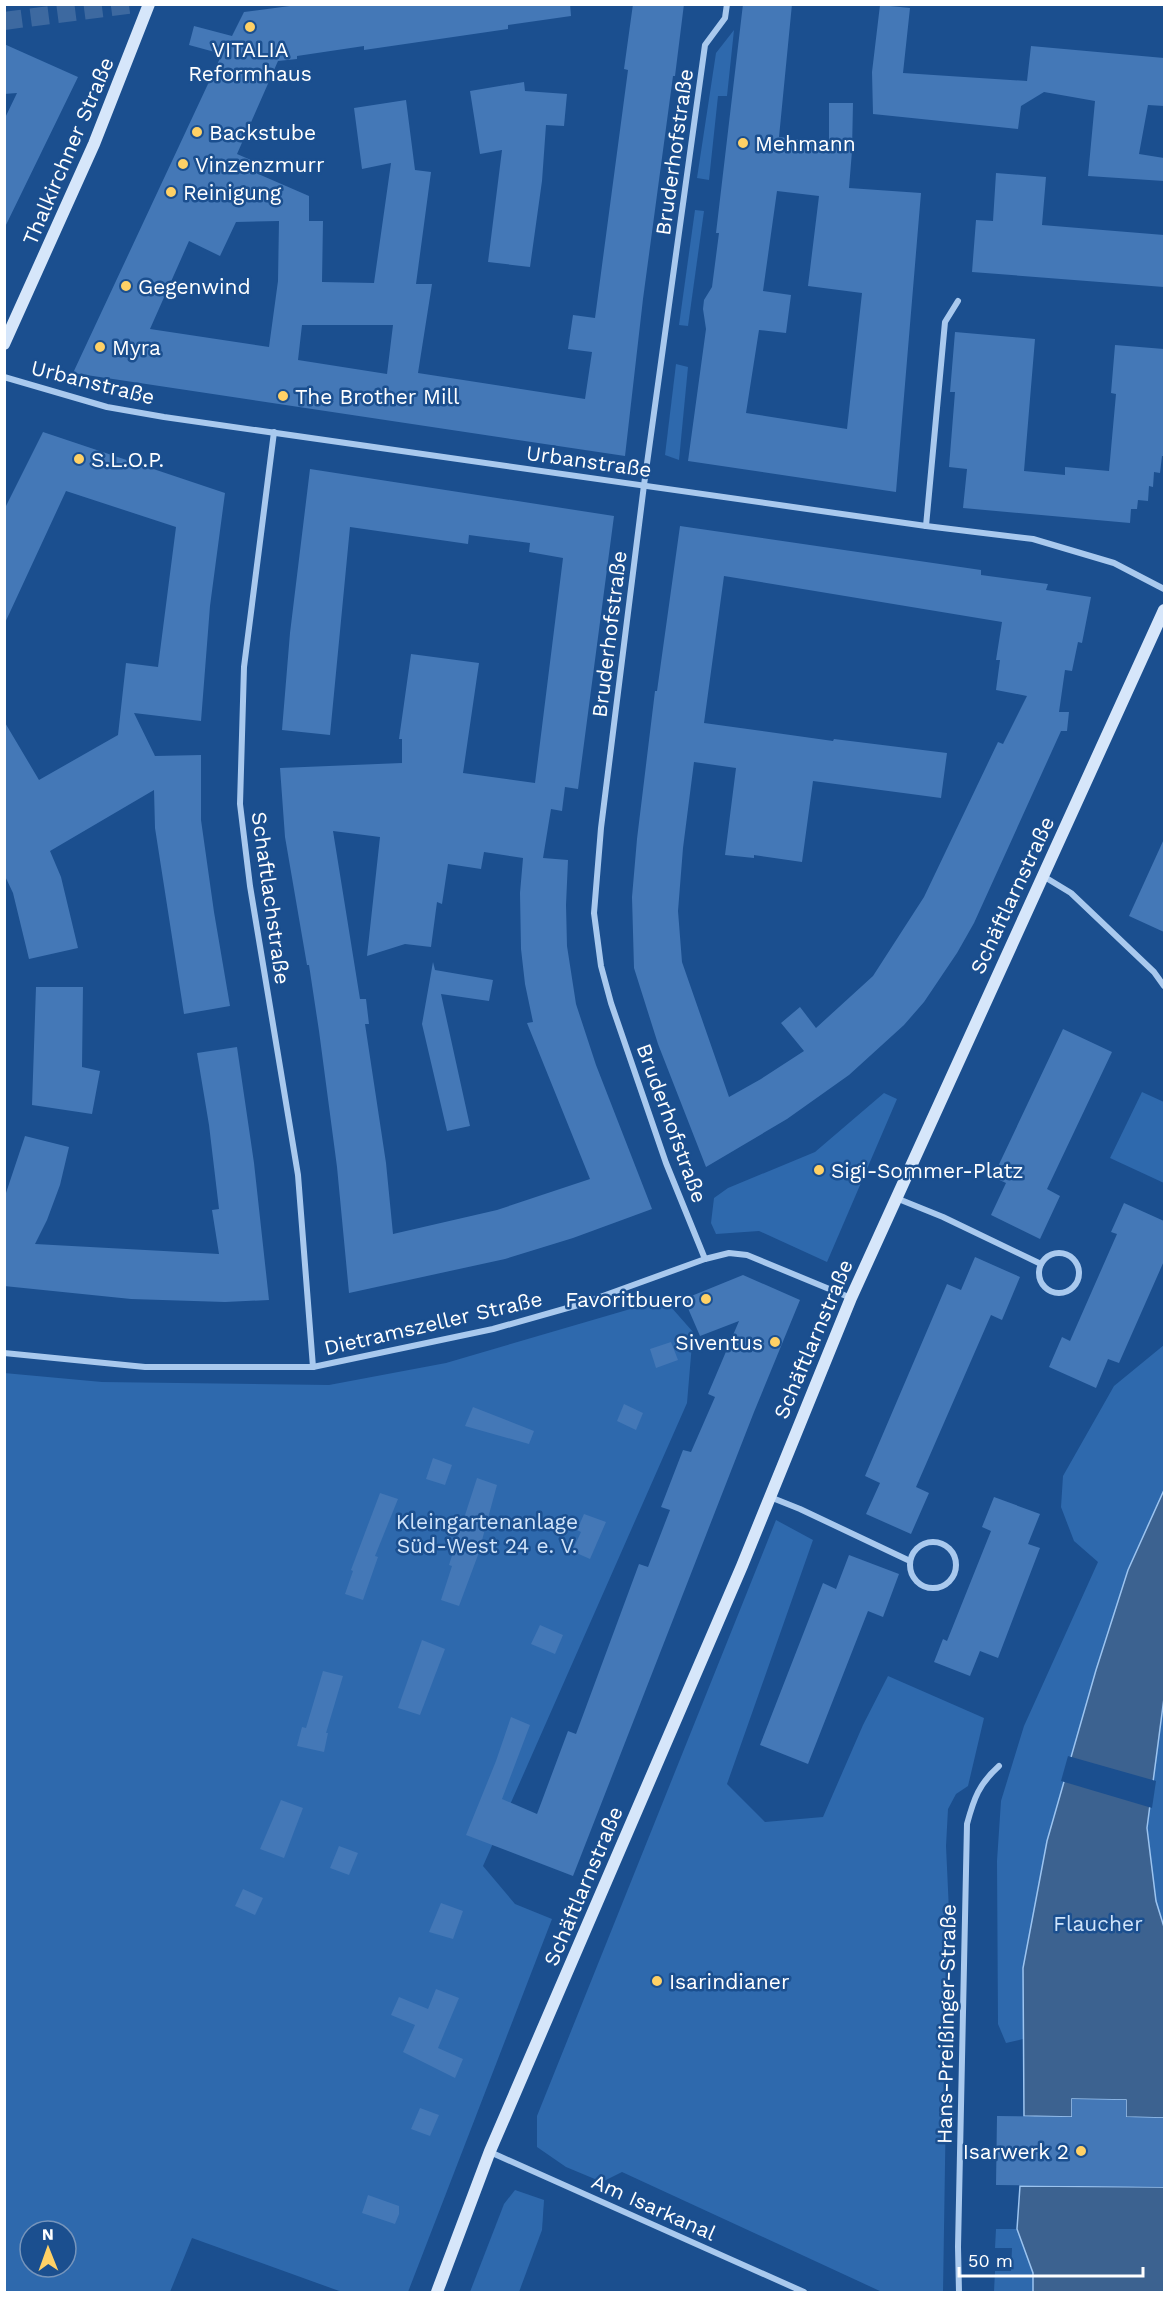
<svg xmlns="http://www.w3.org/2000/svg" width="1169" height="2297" font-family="'Work Sans',sans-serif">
	<rect width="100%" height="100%" fill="#1b4f8f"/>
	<g fill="#2e69ad" fill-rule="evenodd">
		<path d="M734,30L727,96H718L709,180L697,178L716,53Z"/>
		<path d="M695,210L704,211L688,326L679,325Z"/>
		<path d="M676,364L688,367L679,460L665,455Z"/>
		<path d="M1142,1092L1164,1102V1183L1110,1158Z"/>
		<path d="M884,1093L897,1099L827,1262L759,1231L716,1234L711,1223L714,1198L728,1188L815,1152Z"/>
		<path d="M668,1298L671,1307L693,1332L687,1403L483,1866L515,1904L552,1919L408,2292H342L192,2238L170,2292H5L4,1373L102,1382L329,1385L446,1363ZM30,2231H66V2267H30Z"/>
		<path d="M1164,1345V1990L1023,1989V2039L1006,2043L998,2024L997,1861L1001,1801L1024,1726L1098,1562L1074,1541L1061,1507L1063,1476L1114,1386Z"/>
		<path d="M776,1520L813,1540L727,1784L765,1822L823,1817L863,1725L888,1676L984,1718L968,1786L956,1794L948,1809L946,1846L949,1911L943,2292H882L622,2172L602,2182L566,2167L537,2147V2116Z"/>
		<path d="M515,2190L544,2200L542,2230L519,2292H470L504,2204Z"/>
		<path d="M996,2229H1017L1033,2273V2292H994L995,2271H1011L1012,2248H995Z"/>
	</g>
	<g fill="#3c6290" stroke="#9cc4f0" stroke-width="1.5">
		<path d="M1164,1490V1698L1147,1828L1156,1901L1164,1927V2118L1126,2117V2100L1072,2099V2117L1024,2116L1023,1968L1047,1841L1096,1670L1128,1570Z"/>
		<path d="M1020,2186L1164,2187V2292H1033V2273L1017,2229Z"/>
	</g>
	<path fill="#1b4f8f" d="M1068,1756L1156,1781L1152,1808L1061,1781Z"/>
	<g fill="#4478b7" fill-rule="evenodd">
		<path d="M305,4H570L571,16L508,25V29L364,50V46L297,56V59L278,61L237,154L260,164L256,173L309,196V221H323L322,282L374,283L391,163L362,169L354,108L406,100L415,170L431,172L416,284H432L418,373L585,399L592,352L568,349L573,315L595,318L628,70L624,69L633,4H684L675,76H673L643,299L625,456L73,373L222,54L189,45L194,26L232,36L244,12ZM279,221L278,281L269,347L150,329L189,241L220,256L236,222ZM302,325H393L387,374L298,360Z"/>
		<path d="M743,4H792L779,137L829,143V103H853L852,151L849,188L921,193L896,492L688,461L706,329L703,309L704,300L712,287L719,233H716ZM777,191L819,196L808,286L862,293L847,429L746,413L759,330L786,333L791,295L763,291Z"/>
		<path d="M880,5L910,8L903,73L1027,81L1031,46L1164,58V106L1148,105L1139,154L1164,158V181L1088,176L1095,101L1044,92L1021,106L1018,129L873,114L872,72Z"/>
		<path d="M4,44L78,77L4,229V120L17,93L4,94Z"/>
		<path d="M524,82L525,91L567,94L564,126L546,125L542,181L530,267L488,262L502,150L480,154L470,91Z"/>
		<path d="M996,173L1046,177L1042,225L1164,235V287L972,272L976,220L993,221Z"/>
		<path d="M955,332L1035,339L1024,471L1065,475V467L1109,471L1116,394L1111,393L1115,345L1164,349V456H1162L1160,473L1154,472L1153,487L1149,486L1148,501L1138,500L1137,509H1131L1130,523L963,508L967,469L949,467L955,392H950Z"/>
		<path d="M43,432L225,493L210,606L201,721L134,713L155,756L201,755V820L214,912L230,1006L184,1014L155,828L154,790L50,851L61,877L78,948L29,959L13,893L4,874V721L39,780L118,735L126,663L158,667L176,527L66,491L4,625V510Z"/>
		<path d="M310,469L614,516L578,789L565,787L562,811L551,809L543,858L568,860L566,905L567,946L576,1004L596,1065L652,1209L573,1238L505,1259L349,1293L337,1167L319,1031L309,965H307L285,837L280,768L402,763V739H399L411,654L479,663L463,773L535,783L563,558L529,552L530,543L469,535L468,544L350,527L330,735L282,730L290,633ZM333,831L380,837L367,956L405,944L431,947L437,902L442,904L448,864L481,869L484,852L523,858L520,893L521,949L525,984L533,1022L527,1023L590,1179L497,1210L393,1234L386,1163L365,1024H369L366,999H360Z"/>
		<path d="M680,526L981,570V575L1048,584L1046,590L1091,597L1082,643L1078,642L1072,671L1065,670L1059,712H1069L1067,731H1061L974,923L957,953L924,1002L904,1025L849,1075L787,1119L706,1167L658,1044L634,968L632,897L637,839L655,691H657ZM724,576L1002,622L996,660H1000L996,690L1027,696L1003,744L998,742L924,897L873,976L816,1028L800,1007L781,1023L804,1051L761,1079L729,1097L682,962L678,911L683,848L694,762L736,768L725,855L754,858V855L802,862L813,781L941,798L947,753L834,739L833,741L704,723Z"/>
		<path d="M1164,839V932L1129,916Z"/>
		<path d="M433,962L435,970L493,980L489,1001L441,994L470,1126L447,1131L422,1024Z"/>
		<path d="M36,987H83L82,1067L100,1071L92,1114L32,1105Z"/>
		<path d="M1063,1029L1112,1052L1047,1189L1060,1196L1040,1239L991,1215L1006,1183L993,1177Z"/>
		<path d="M237,1047L254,1163L269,1300L225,1302L131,1299L4,1286V1199L25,1136L69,1147L60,1185L47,1220L35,1244L219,1254L212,1210L219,1209L209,1125L197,1053Z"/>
		<path d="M1124,1203L1164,1221V1261L1119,1363L1108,1359L1096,1388L1049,1367L1062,1337L1070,1341L1117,1234L1111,1232Z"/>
		<path d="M975,1257L1020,1277L1002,1320L991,1315L916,1487L929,1493L911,1534L866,1514L880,1483L865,1476L947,1284L961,1290Z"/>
		<path d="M743,1275L800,1300L754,1412L573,1876L466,1835L496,1761L511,1717L530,1725L502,1799L537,1814L568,1731L576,1734L639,1564L648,1567L670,1510L661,1507L683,1450L691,1452L715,1397L708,1394L739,1321L700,1336L684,1299Z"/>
		<path d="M671,1342L678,1360L656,1368L650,1349Z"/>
		<path d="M624,1404L643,1413L636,1430L617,1421Z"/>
		<path d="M473,1407L534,1431L529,1444L465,1426Z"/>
		<path d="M433,1458L452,1465L445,1485L426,1479Z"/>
		<path d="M477,1478L497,1485L478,1555L459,1606L441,1600L452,1566L449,1565Z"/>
		<path d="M380,1493L398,1499L375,1556L378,1557L363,1600L345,1594L353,1571L351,1570Z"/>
		<path d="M994,1497L1040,1514L1028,1544L1040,1548L998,1658L980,1651L970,1676L934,1662L943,1639L947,1641L991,1531L982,1527Z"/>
		<path d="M584,1514L606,1522L590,1559L572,1551L581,1532L577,1530Z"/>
		<path d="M849,1555L899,1574L883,1617L868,1611L808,1764L760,1745L823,1583L836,1589Z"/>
		<path d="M540,1625L563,1635L555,1654L531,1644Z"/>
		<path d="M422,1640L445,1649L420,1715L398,1708Z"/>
		<path d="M323,1671L343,1676L326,1733H328L324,1752L297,1746L302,1727L306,1728Z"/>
		<path d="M281,1800L303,1808L284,1858L260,1849Z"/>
		<path d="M339,1846L358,1853L349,1875L330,1868Z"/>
		<path d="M243,1889L263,1898L255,1915L235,1906Z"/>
		<path d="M441,1903L463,1911L453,1939L429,1932Z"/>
		<path d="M436,1989L459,1998L438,2048L463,2059L455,2078L403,2052L415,2025L391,2015L399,1997L428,2009Z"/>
		<path d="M1072,2099L1126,2100V2117L1164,2118V2187L996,2185L997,2116L1072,2117Z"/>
		<path d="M420,2108L439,2115L430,2136L411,2129Z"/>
		<path d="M368,2195L399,2206V2214L395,2224L362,2213Z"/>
	</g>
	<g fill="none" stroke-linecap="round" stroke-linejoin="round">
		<path stroke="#3d69a0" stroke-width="18" stroke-dasharray="18 9" stroke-linecap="butt" d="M4,21L135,4"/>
		<g stroke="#a9c9ee" stroke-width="6">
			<path d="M4,377L107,407L164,417L926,526L1033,539L1114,563L1164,589"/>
			<path d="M274,432L244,667L240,804L250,886L298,1175L313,1367"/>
			<path d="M926,526L945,322L958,301"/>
			<path d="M1043,876L1071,893L1154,972L1164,986"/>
			<path d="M896,1198L943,1217L1041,1264"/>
			<circle cx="1059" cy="1273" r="20"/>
			<path d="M705,1259L666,1163L611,1003L601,966L594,913L601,828L644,485L705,45L725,18L727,4"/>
			<path d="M4,1353L145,1367H313L493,1329L578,1305L705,1259L729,1253L747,1255L851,1298"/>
			<path d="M770,1497L800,1509L910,1561"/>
			<circle cx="933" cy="1565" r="23"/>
			<path d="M490,2152L804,2292"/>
			<path d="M959,2292L958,2247L967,1824C974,1798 979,1784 999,1766"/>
		</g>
		<g stroke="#d6e6fa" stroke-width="12">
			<path d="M4,344L94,144L149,4"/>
			<path d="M437,2292L490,2151L742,1566L851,1298L1164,610"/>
		</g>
	</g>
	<g fill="#ffd166" stroke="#1b4f8f" stroke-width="2">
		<circle cx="250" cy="27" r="6"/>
		<circle cx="197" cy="132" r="6"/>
		<circle cx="743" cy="143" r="6"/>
		<circle cx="183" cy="164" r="6"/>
		<circle cx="171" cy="192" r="6"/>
		<circle cx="126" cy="286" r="6"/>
		<circle cx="100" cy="347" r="6"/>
		<circle cx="283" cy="396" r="6"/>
		<circle cx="79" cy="459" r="6"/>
		<circle cx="819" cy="1170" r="6"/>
		<circle cx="706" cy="1299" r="6"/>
		<circle cx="775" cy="1342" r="6"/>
		<circle cx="657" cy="1981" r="6"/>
		<circle cx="1081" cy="2151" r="6"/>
	</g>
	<g text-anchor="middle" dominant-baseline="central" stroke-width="5" stroke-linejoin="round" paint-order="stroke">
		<g font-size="21" fill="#fff" stroke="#1b4f8f" text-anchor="start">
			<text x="250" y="49" text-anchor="middle">VITALIA<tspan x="250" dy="24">Reformhaus</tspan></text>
			<text x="209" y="132">Backstube</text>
			<text x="755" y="143">Mehmann</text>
			<text x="195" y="164">Vinzenzmurr</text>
			<text x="183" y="192">Reinigung</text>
			<text x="138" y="286">Gegenwind</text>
			<text x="112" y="347">Myra</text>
			<text x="295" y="396">The Brother Mill</text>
			<text x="91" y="459">S.L.O.P.</text>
			<text x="831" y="1170">Sigi-Sommer-Platz</text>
			<text x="694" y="1299" text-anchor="end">Favoritbuero</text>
			<text x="763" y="1342" text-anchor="end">Siventus</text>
			<text x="669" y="1981">Isarindianer</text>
			<text x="1069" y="2151" text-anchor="end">Isarwerk 2</text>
		</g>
		<g font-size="21" fill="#fff" stroke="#1b4f8f">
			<text transform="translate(68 151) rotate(-67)">Thalkirchner Straße</text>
			<text transform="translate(674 152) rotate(-82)">Bruderhofstraße</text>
			<text transform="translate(93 382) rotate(14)">Urbanstraße</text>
			<text transform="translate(589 461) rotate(8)">Urbanstraße</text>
			<text transform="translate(609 634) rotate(-83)">Bruderhofstraße</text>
			<text transform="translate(1012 895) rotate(-65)">Schäftlarnstraße</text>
			<text transform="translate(271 898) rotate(82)">Schaftlachstraße</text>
			<text transform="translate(672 1123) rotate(70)">Bruderhofstraße</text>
			<text transform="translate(433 1323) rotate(-13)">Dietramszeller Straße</text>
			<text transform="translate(813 1339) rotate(-67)">Schäftlarnstraße</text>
			<text transform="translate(583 1886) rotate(-67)">Schäftlarnstraße</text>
			<text transform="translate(946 2024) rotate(-89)">Hans-Preißinger-Straße</text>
			<text transform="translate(654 2207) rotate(24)">Am Isarkanal</text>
		</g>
		<g font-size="21" fill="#cfe3fa" stroke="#1b4f8f">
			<text x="487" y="1521">Kleingartenanlage<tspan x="487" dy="24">Süd-West 24 e. V.</tspan></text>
			<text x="1098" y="1923">Flaucher</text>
		</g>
	</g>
	<rect width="1169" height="2297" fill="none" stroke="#ffffff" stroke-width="12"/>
	<g transform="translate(48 2249) rotate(359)"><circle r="28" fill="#1b4f8f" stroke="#7695bc" stroke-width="1.5"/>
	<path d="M0-4.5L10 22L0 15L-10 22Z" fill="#ffd166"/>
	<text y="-9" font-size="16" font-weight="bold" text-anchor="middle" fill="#ffffff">N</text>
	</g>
	<path d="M959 2267v9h184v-9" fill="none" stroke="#ffffff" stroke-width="3"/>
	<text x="968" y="2267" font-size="18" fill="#ffffff" stroke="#1b4f8f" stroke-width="4.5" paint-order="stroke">50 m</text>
</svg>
